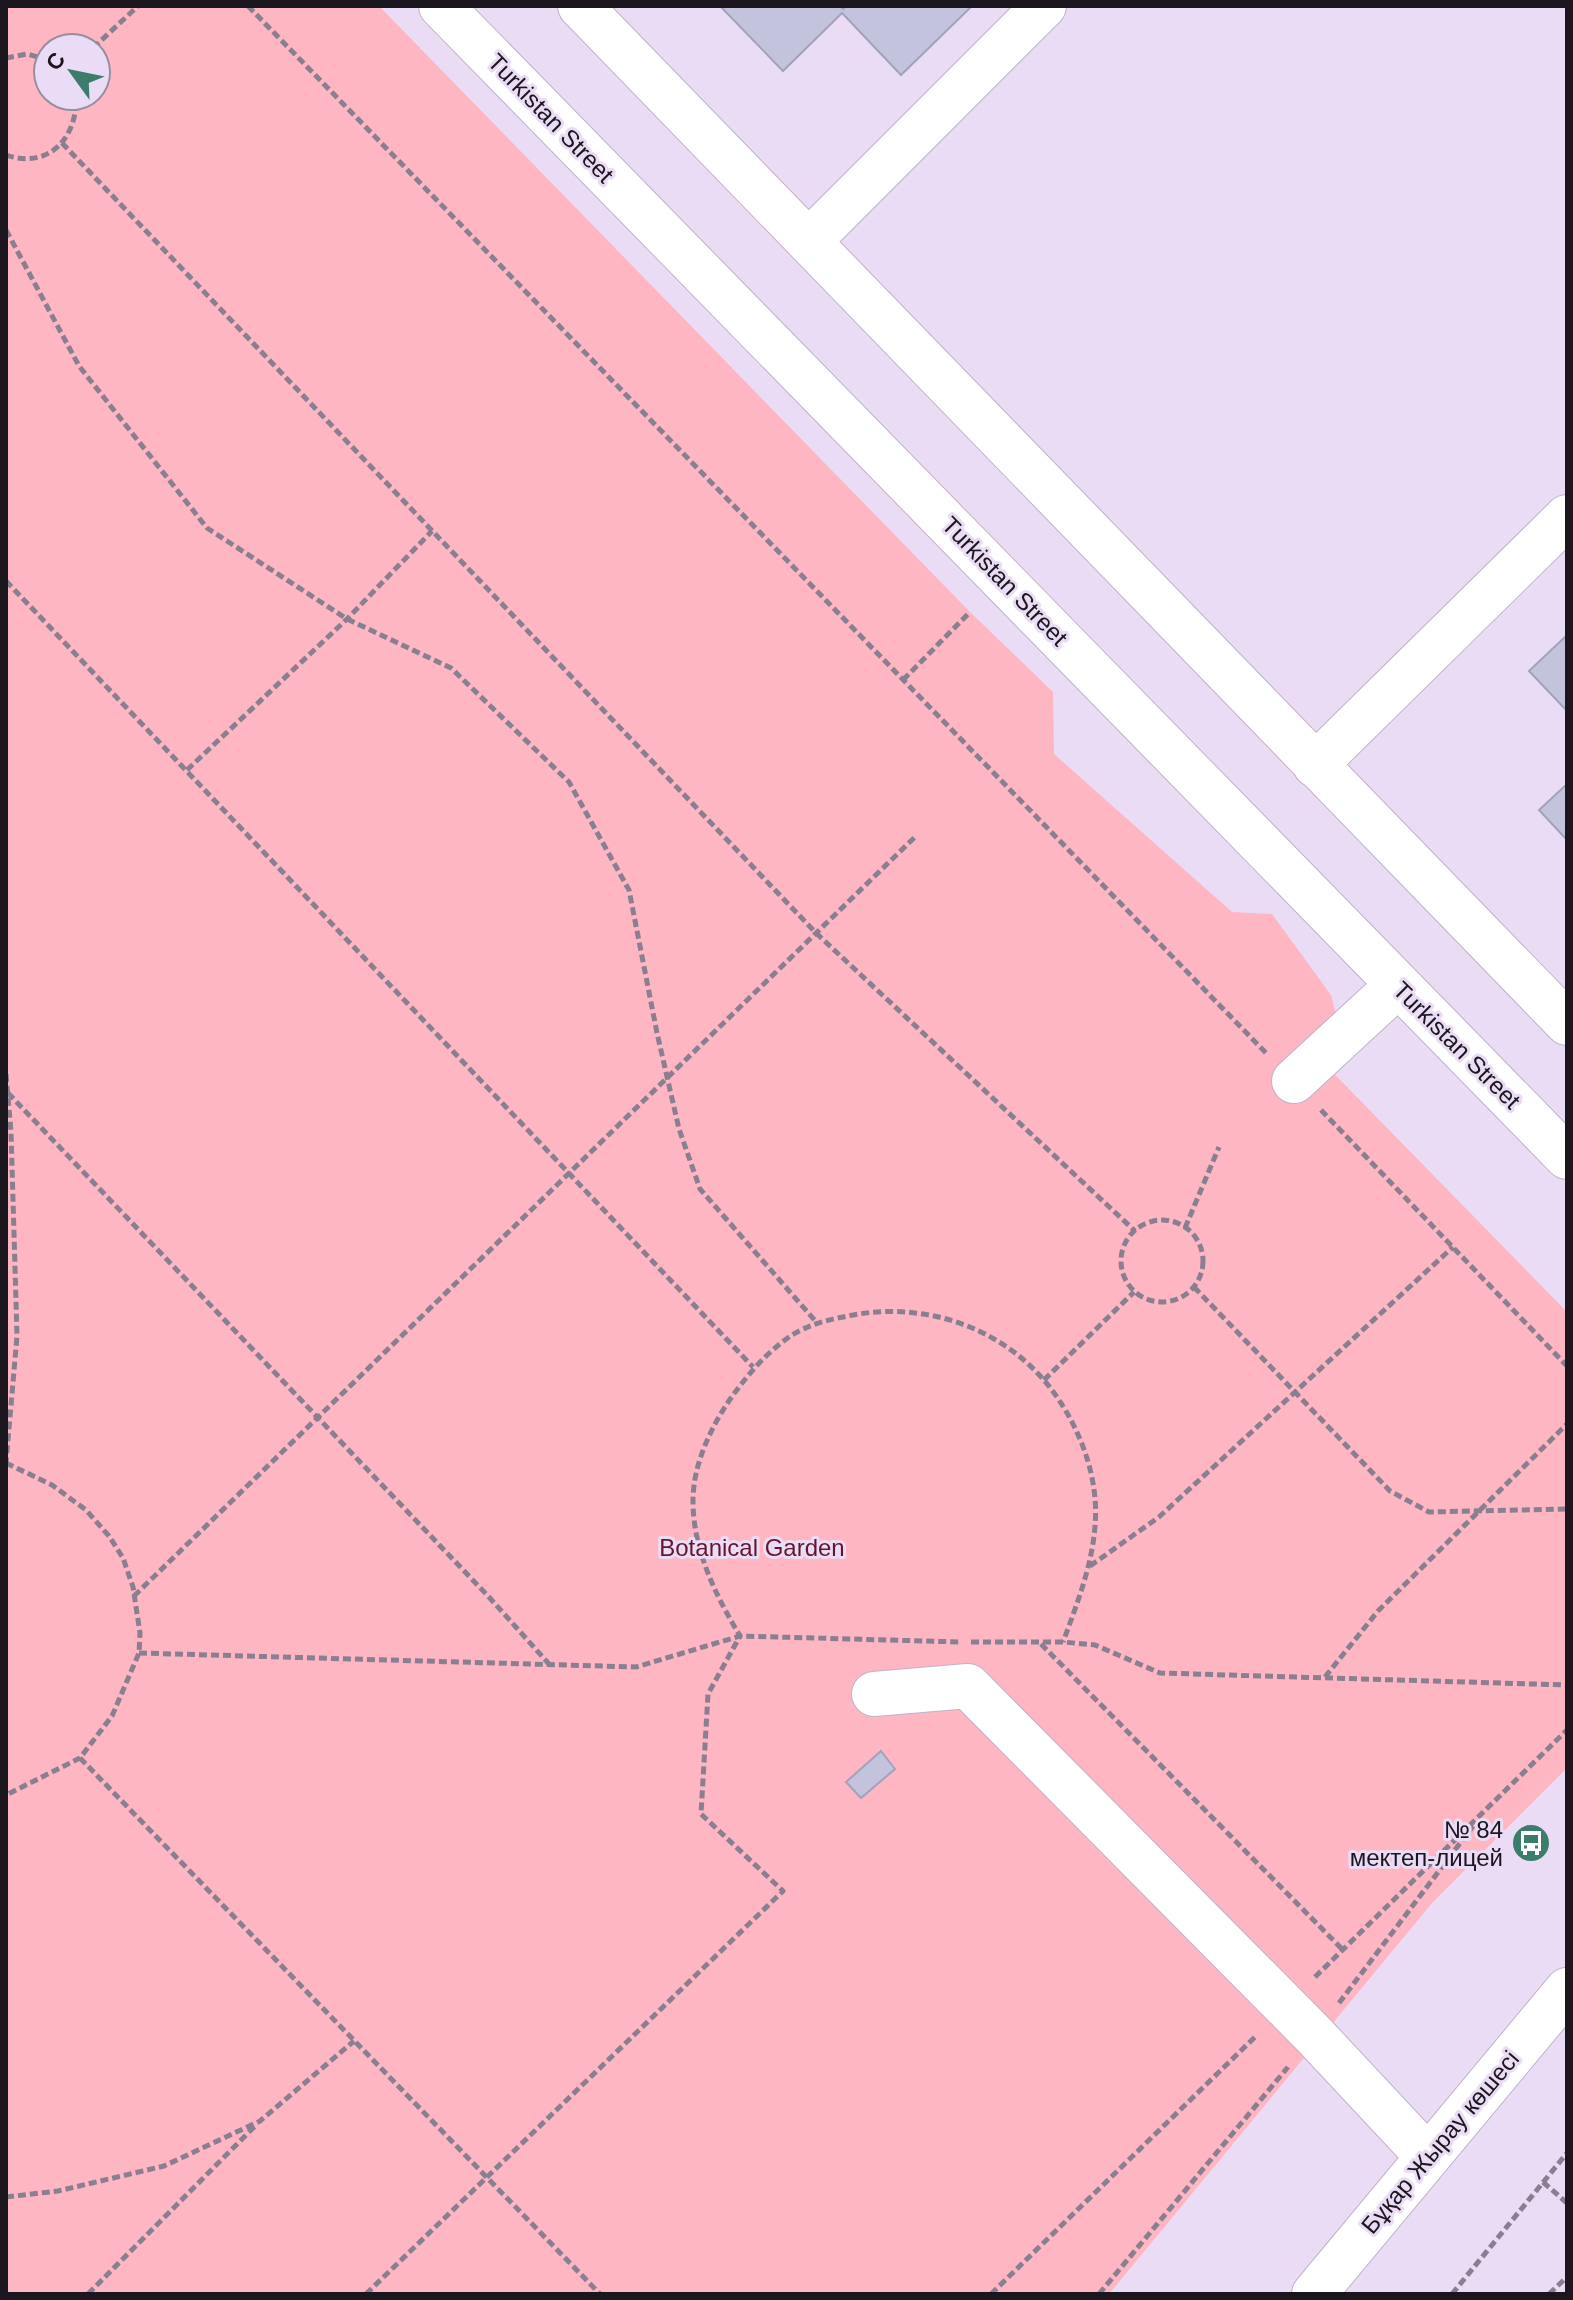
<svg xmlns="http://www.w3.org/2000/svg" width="1573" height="2300" font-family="Helvetica,sans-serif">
	<rect width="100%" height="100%" fill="#ebdcf5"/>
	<path fill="#feb6c2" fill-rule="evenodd" d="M6,6H379L970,612L1053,692L1054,754L1232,912L1272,914L1331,995L1336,1014L1307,1046L1567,1312V1768L1432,1903L1109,2294H6ZM48,48H96V96H48Z"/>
	<g fill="#c3c3de" stroke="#a1a2bc" stroke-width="2">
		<path d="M720,6H840L843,9L847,6H972L901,75L842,13L783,71Z"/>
		<path d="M1567,635V711L1529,671Z"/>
		<path d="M1567,784V840L1539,810Z"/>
		<path d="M881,1751L895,1769L861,1798L846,1782Z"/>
	</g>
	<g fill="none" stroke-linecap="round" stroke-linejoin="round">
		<g stroke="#c1b2ca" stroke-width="46">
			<g id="minor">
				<path d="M809,241L1044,6"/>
				<path d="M1315,765L1567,517"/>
				<path d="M1294,1081L1398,985"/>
				<path d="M874,1694L968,1686L1314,2035L1428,2157"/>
				<path d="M1314,2294L1567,1990"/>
			</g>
		</g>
		<g stroke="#c1b2ca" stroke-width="46">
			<g id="major">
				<path d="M441,6L1567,1157"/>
				<path d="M580,6L1567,1023"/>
			</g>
		</g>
		<g stroke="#897f90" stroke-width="5" stroke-dasharray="8 4" stroke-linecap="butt">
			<path d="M248,6L1267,1054"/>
			<path d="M93,48L138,6"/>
			<path d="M6,58L27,54L48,60"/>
			<path d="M62,143L816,933L1135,1231"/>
			<path d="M6,155C49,170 78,137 76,96"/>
			<path d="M6,230L79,366L207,528L347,619L451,668L569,782L629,890L657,1033L679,1129L700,1189L818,1324"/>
			<path d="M6,581L753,1367"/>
			<path d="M903,680L970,612"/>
			<path d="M187,770L347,619L432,531"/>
			<path d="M6,1074L11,1132L17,1336L6,1463"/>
			<path d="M8,1093L488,1596L549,1664"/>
			<path d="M1321,1110L1567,1366"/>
			<circle cx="1162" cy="1261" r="41"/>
			<path d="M1185,1228L1219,1147"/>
			<path d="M1194,1287L1390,1491L1429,1512L1567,1509"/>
			<path d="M1044,1380L1134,1292"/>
			<path d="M6,1463L52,1485L86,1510L109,1536L123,1558L133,1587L140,1633L139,1653L112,1716L80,1758L6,1795"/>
			<path d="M1090,1566L1159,1517L1453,1247"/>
			<path d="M134,1596L917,835"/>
			<path d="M971,1642H1063L1095,1645L1160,1673L1567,1685"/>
			<path d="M1041,1644L1343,1950"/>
			<path d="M139,1653L636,1667L740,1636L961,1642"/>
			<path d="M1325,1677L1378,1611L1567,1424"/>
			<path d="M80,1758L600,2294"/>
			<path d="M1315,1977L1567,1730"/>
			<path d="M1339,2003L1473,1826"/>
			<path d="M1543,2182L1567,2203"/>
			<path d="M6,2197L58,2191L164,2166L260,2121L354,2041"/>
			<path d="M88,2294L257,2124"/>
			<path d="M366,2294L783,1891L701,1814L708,1694L740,1636C716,1596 693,1550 693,1501C693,1463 712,1425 733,1395C750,1372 768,1351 792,1335C806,1326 826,1320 843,1317C925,1298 1012,1329 1059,1400C1083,1436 1099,1482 1095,1526C1092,1566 1077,1604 1063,1642"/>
			<path d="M991,2294L1257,2035"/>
			<path d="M1099,2294L1288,2067"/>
			<path d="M1452,2294L1567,2153"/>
			<path d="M1549,2294L1567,2277"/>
		</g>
		<use href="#minor" stroke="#fff" stroke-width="44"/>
		<use href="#major" stroke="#fff" stroke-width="44"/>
	</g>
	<defs>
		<g id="bus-disc" transform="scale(2)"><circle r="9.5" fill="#3c7c6b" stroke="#ebdcf5"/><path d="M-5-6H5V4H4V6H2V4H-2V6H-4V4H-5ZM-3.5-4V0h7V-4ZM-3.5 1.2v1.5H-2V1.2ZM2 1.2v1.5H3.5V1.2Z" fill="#fff"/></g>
	</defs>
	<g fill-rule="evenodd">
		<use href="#bus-disc" x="1531" y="1843"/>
	</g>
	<g text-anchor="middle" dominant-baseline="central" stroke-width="6" stroke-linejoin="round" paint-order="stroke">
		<g font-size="24" fill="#1b161e" stroke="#ebdcf5">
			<text transform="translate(551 118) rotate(46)">Turkistan Street</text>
			<text transform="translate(1005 581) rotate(46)">Turkistan Street</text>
			<text transform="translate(1457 1045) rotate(45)">Turkistan Street</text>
			<text transform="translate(1440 2142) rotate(-50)">Бұқар Жырау көшесі</text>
		</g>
		<g font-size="24" fill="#64142c" stroke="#ebdcf5">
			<text x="752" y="1547">Botanical Garden</text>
		</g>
		<g font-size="24" fill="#1b161e" stroke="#ebdcf5" text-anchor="end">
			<text x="1503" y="1829">№ 84<tspan x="1503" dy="28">мектеп-лицей</tspan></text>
		</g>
	</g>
	<rect width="1573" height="2300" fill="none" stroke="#1b161e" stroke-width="16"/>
	<g transform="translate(72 72) rotate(303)"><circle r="38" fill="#ebdcf5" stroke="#988d9f" stroke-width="2"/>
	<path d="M0-6L14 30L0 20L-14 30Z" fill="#3c7c6b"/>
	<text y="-12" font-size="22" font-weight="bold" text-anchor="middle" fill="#1b161e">С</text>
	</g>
</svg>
